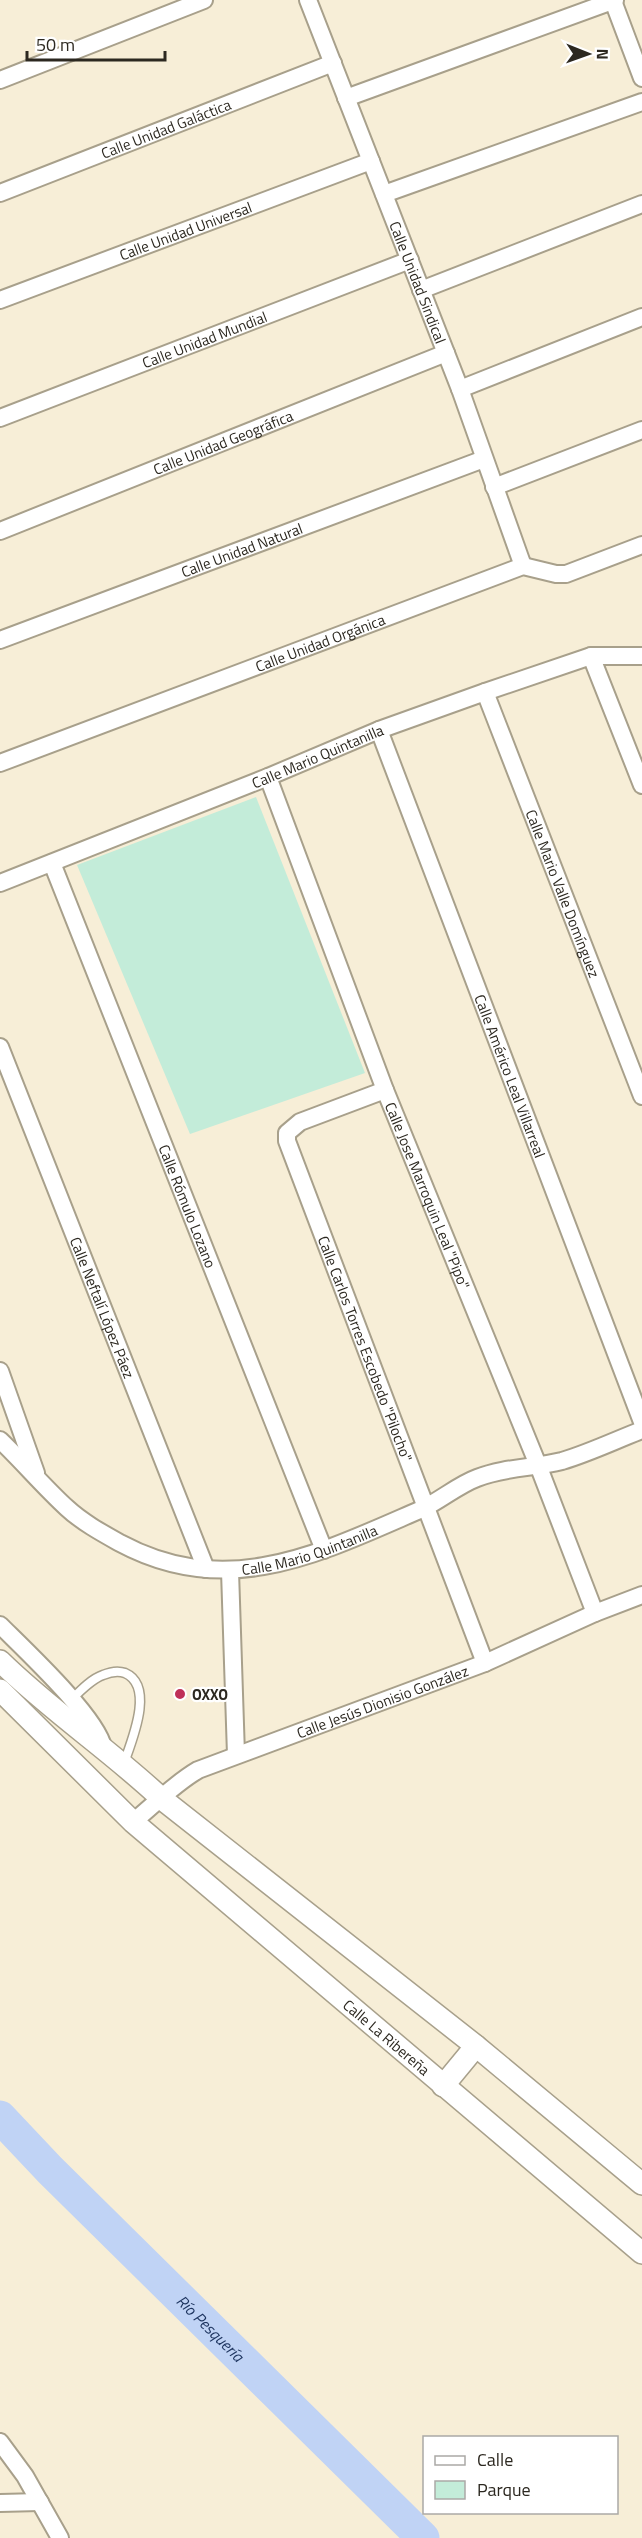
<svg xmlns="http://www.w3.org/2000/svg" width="642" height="2538" font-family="'Titillium Web',sans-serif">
	<rect width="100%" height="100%" fill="#f7eed7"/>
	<path fill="#c3ecd9" d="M256,797L365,1073L190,1134L77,865Z"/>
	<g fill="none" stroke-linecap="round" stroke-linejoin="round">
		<path stroke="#c0d3f5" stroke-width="33" id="s1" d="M0,2117L50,2170L423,2538"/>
		<g stroke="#a8a08b" stroke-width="11">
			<path id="service" d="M70,1701C79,1692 91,1679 103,1675C110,1672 117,1670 125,1673C155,1686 132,1740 124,1763"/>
		</g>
		<g stroke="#a8a08b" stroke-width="20">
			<g id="minor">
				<path id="s2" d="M308,0L460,389L523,566"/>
				<path d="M613,1L642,78"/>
				<path d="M0,80L204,0"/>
				<path d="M346,98L615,0"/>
				<path id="s3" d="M0,193L333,63"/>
				<path d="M384,194L642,102"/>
				<path d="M421,290L642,204"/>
				<path id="s4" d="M0,300L371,161"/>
				<path d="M460,389L642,317"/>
				<path id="s5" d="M0,418L410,260"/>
				<path d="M494,487L642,430"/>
				<path id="s6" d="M0,531L446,353"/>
				<path id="s7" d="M0,640L484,459"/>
				<path d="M591,656L642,785"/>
				<path id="s8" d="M485,692L642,1096"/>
				<path id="s9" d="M379,730L642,1422"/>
				<path id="s10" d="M0,763L523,566L556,574H566L642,545"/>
				<path id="s11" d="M268,777L385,1090L538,1465L595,1613"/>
				<path id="s12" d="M52,863L324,1550"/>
				<path id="s13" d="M0,883L268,777L379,730L485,692L591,656H642"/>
				<path id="s14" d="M0,1047L206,1569"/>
				<path id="s15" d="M385,1090L300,1122L287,1133V1141L485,1663"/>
				<path d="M0,1371L36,1473"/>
				<path id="s16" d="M0,1440C23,1462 44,1487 67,1508C82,1522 102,1533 120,1543C228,1601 320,1553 422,1509C441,1500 458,1485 477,1478C505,1467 534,1468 562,1461C589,1453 616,1440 642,1430"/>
				<path d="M230,1571L236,1755"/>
				<path d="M0,1625C24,1649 97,1717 103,1747"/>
				<path id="s17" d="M133,1822C155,1804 174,1784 198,1770L485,1663L595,1613L642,1595"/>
				<path d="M0,2442L25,2476L60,2538"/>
				<path d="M0,2503L40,2502"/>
			</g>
		</g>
		<g stroke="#a8a08b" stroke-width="24">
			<g id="tertiary">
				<path d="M0,1661C51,1711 110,1750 162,1799L476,2046L642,2184"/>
				<path id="s18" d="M0,1690L133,1822L642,2253"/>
				<path d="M443,2086L476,2046"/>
			</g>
		</g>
		<use href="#service" stroke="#fff" stroke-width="8"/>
		<use href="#minor" stroke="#fff" stroke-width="16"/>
		<use href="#tertiary" stroke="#fff" stroke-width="21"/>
	</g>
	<circle fill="#bf3058" stroke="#fff" stroke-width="2" cx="180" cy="1694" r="6"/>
	<g text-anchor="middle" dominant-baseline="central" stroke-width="4.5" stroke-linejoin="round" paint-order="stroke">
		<g font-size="15" fill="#2c2820" stroke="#fff">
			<text stroke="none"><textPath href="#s3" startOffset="178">Calle Unidad Galáctica</textPath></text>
			<text stroke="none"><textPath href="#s4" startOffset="198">Calle Unidad Universal</textPath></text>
			<text stroke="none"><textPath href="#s2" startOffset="303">Calle Unidad Sindical</textPath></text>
			<text stroke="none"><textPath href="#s5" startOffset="219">Calle Unidad Mundial</textPath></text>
			<text stroke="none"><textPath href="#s6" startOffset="240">Calle Unidad Geográfica</textPath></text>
			<text stroke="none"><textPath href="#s7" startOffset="258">Calle Unidad Natural</textPath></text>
			<text stroke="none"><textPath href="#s10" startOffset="342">Calle Unidad Orgánica</textPath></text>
			<text stroke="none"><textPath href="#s13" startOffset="342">Calle Mario Quintanilla</textPath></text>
			<text stroke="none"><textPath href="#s8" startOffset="216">Calle Mario Valle Domínguez</textPath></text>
			<text stroke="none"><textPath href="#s9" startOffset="370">Calle Américo Leal Villarreal</textPath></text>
			<text stroke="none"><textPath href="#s11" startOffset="448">Calle Jose Marroquin Leal "Pipo"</textPath></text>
			<text stroke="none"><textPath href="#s12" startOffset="369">Calle Rómulo Lozano</textPath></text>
			<text stroke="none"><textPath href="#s14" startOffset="280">Calle Neftalí López Páez</textPath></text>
			<text stroke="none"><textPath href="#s15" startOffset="338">Calle Carlos Torres Escobedo "Pilocho"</textPath></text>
			<text stroke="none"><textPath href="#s16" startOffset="356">Calle Mario Quintanilla</textPath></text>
			<text stroke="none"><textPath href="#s17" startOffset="280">Calle Jesús Dionisio González</textPath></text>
			<text stroke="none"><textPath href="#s18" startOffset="520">Calle La Ribereña</textPath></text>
		</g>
		<g font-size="15" font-weight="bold" fill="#2c2820" stroke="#fff" text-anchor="start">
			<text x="192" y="1694">OXXO</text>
		</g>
		<g font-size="16" font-style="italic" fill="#1c335e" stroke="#fff">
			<text stroke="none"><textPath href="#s1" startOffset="298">Río Pesquería</textPath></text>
		</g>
	</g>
	<rect x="423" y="2436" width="195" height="78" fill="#ffffff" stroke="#aba9a6" stroke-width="1.5"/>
	<rect x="435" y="2456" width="30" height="9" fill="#ffffff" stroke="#aba9a6" stroke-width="1.5"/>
	<text x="477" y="2466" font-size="18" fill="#2c2820">Calle</text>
	<rect x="435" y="2481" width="30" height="18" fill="#c3ecd9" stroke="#aba9a6" stroke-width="1.5"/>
	<text x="477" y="2496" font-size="18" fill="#2c2820">Parque</text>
	<g transform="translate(588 54) rotate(91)" stroke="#ffffff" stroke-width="4.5" paint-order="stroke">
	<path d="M0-4.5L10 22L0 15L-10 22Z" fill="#2c2820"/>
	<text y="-9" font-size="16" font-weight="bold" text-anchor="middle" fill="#2c2820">N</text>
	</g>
	<path d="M27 51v9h138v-9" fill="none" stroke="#2c2820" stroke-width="3"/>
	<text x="36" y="51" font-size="18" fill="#2c2820" stroke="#ffffff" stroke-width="4.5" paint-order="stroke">50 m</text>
</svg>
